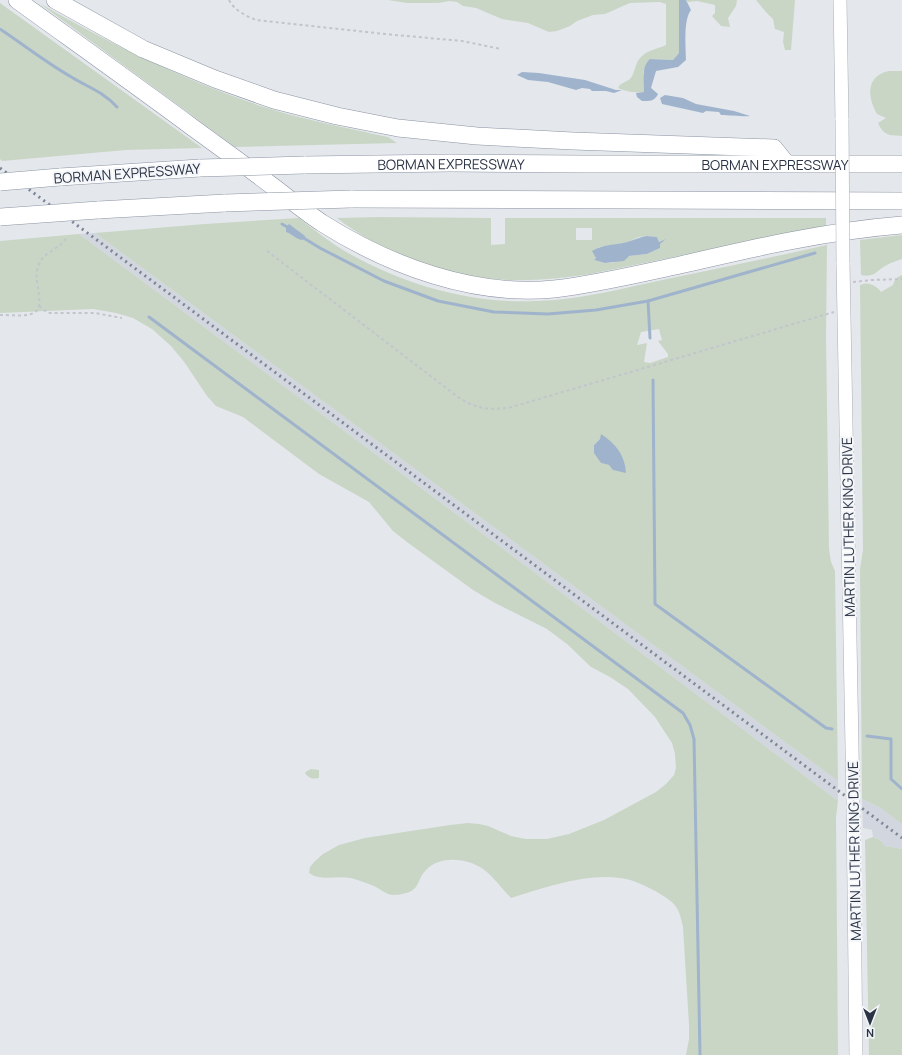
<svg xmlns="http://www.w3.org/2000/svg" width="902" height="1055" font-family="Manrope,sans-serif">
	<rect width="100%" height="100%" fill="#e4e7ec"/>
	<g fill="#d2d6de">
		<path d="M95,233L838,781V801L522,563L79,234Z"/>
		<path d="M862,799L879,807L902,824V849L885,846L880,840L873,837L872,830L863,828Z"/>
	</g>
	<g fill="#c9d6c5" fill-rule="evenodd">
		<path d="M388,0H679V53L673,60L650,59L643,72L644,92C634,93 627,92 618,88C621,82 625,83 630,79C635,74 635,62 641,57C647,50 658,49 666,45V4L660,2L630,3L605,14L593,15L577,21L570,26L557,31L549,32L528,23L502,19L476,8L463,6L457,2L449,1L438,3H407Z"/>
		<path d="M686,0H737L736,6L728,18L730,27L721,26L712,16L715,13V5L697,1L688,2Z"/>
		<path d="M756,0H795L791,50H785L783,42L784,32L775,29L773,19C766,13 762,7 756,0Z"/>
		<path d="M0,3L202,148L126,150L2,161L0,159V30L2,32L5,31L0,27Z"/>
		<path d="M39,3C111,44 185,81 264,107C305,120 347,128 388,137L397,143L235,147Z"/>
		<path d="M889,71H902V136C889,135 884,136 878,123L886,118L877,114C867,96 866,76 889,71Z"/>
		<path d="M378,217L491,218V245L505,244V218H826V226L590,274C563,278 536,281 508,280C447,277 385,255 337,218ZM576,228H592V240H576ZM647,236L657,237L659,242L664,240L660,244V248L647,254L629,256L612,263H605L594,260L596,258L594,253L599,247L625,243L639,237Z"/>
		<path d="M299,218C313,229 328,241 343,250C401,284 469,304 536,301C580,300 624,288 667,279C720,268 774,257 827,245L826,337L829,549L831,562L835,571L838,781L95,233L205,224ZM659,329L662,340L658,341L668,354V357L650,363L644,362L647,343L637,345L641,332ZM600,439L609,465L601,463L594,445Z"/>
		<path d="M79,234L522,563L838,801L836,817L838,1055H686L689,1039V1025L683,927C679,906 675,903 657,892C646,886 632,879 620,878C585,873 544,888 511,898C502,889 494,877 483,869C468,858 440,855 426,870C416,880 421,891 402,894C387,897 386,892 374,886C366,883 359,880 351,878C336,875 322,882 309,873L310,867L314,862L323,854L339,845L365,838L450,825L468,823L479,824L488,826L511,836L526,839H547L569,834L604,820L656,792L666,784L674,775L676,768L675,754L672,743L655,717L628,689L610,677L591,667L567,644L547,629L495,603L473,590L407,542L393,531L369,502L319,474L243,417L216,406L207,396L185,363L171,346L152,329L133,318L116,313L93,309L0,313V241Z"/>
		<path d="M902,235V259C897,261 892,262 887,265C876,270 876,278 861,275L860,240Z"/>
		<path d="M902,275V824L879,807L862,799L860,569L863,550L860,285C868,281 876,285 881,292L893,285C894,280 897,277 902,275Z"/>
		<path d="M311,769L319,770V778C313,779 309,779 305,773L307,771Z"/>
		<path d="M873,837L880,840L885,846L902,849V1055H869L865,840Z"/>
	</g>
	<g fill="#9fb4cc">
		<path d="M679,0H686L691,10C683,20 686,47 686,60L678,67L656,71L651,88L658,94C654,102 649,101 642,101L637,97L636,93L644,92C644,81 641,67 650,59L673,60L679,53Z"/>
		<path d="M522,72L539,73L585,80L616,90H622L614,93L606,91H592L590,89L582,88L576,90L548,82L528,80L517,75Z"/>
		<path d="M665,95L683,98L696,104L734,111L750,116C745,117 729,115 721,115L719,112L706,111L703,113L662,104L660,98Z"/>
		<path d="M289,224L305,236V239C298,242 293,234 286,232V227Z"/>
		<path d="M647,236L657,237L659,242L666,239L660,244V248L647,254L629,256L624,261L605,263L594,260L596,258L592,251C602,245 612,245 623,243C632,241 639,237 647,236Z"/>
		<path d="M601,434C616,444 625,455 626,473L613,470L609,465L601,463L594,453V445L600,439Z"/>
	</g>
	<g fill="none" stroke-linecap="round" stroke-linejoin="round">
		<g stroke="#9fb4cc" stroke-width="3">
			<path d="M0,29C24,45 48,64 73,78C88,87 105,93 117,107"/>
			<path d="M282,224L289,228"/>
			<path d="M302,237L320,248L384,281L438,301L494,312L548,314L596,310L648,301L815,253"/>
			<path d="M648,301L650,338"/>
			<path d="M149,317L683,713L690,725L694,739L700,1055"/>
			<path d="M653,380L655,604L826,728L832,729"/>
			<path d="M867,736L891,739V779L902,789"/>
		</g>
		<g stroke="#a9aeb7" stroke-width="14">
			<g id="secondary">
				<path d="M840,0L842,120"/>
				<path d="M843,263L853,801L856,1055"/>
			</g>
		</g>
		<g stroke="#8b94a3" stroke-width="18">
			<g id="highway">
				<path d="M17,0C75,42 134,84 192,127C221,148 250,169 279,191C293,202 307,213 322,223C390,266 474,297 554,289C597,284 638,274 680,265C753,248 827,231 902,225"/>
				<path d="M55,0L143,49L215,79L274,100L337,116L398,128L477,136L573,141L774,148L786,163"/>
				<path id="s1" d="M304,165L450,163L584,164H902"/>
				<path d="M60,177L200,168"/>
				<path d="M351,199L902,201"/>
				<path d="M98,210L225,203"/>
			</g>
		</g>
		<g stroke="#c2c5cb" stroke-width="2" stroke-dasharray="3 3" stroke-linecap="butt">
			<path d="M229,0C234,10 246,16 256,20L385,34L462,41L501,49"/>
			<path d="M267,251L458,397C477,409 489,411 512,407L834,312"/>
			<path d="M853,282L872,280L902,279"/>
			<path d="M39,306L48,313H95L122,318"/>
			<path d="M0,315C9,315 19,316 28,315C33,314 39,311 39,305C41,291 32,276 40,262C46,251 62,248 67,236"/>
		</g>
		<use href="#secondary" stroke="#fff" stroke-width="13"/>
		<use href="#highway" stroke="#fff" stroke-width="17"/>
		<path stroke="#7d8696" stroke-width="3" stroke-dasharray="2 4" stroke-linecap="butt" d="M0,168L902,838"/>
		<g stroke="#a9aeb7" stroke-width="14" stroke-linecap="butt">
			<path id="secondary-bridge" d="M842,120L843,263"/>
		</g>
		<g stroke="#8b94a3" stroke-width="18" stroke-linecap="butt">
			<g id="highway-bridge">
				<path d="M200,168L304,165"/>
				<path d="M0,182L60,177"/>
				<path d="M225,203L351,199"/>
				<path d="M0,217L98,210"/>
			</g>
		</g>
		<use href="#secondary-bridge" stroke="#fff" stroke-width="13"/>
		<use href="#highway-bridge" stroke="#fff" stroke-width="17"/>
	</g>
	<g text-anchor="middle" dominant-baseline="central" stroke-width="4" stroke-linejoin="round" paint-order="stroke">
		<g font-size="14" fill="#2b3445" stroke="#f4f6f9">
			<text stroke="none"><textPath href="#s1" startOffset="471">BORMAN EXPRESSWAY</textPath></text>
			<text stroke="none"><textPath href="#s1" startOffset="147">BORMAN EXPRESSWAY</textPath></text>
			<text transform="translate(127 173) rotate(-4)">BORMAN EXPRESSWAY</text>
			<text transform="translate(848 527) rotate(-91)">MARTIN LUTHER KING DRIVE</text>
			<text transform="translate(854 851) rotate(-91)">MARTIN LUTHER KING DRIVE</text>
		</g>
	</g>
	<g transform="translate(870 1023) rotate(180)" stroke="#f4f6f9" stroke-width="3" paint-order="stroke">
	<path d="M0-3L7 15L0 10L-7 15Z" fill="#2b3445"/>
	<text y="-6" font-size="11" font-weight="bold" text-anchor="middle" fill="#2b3445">N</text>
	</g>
</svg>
